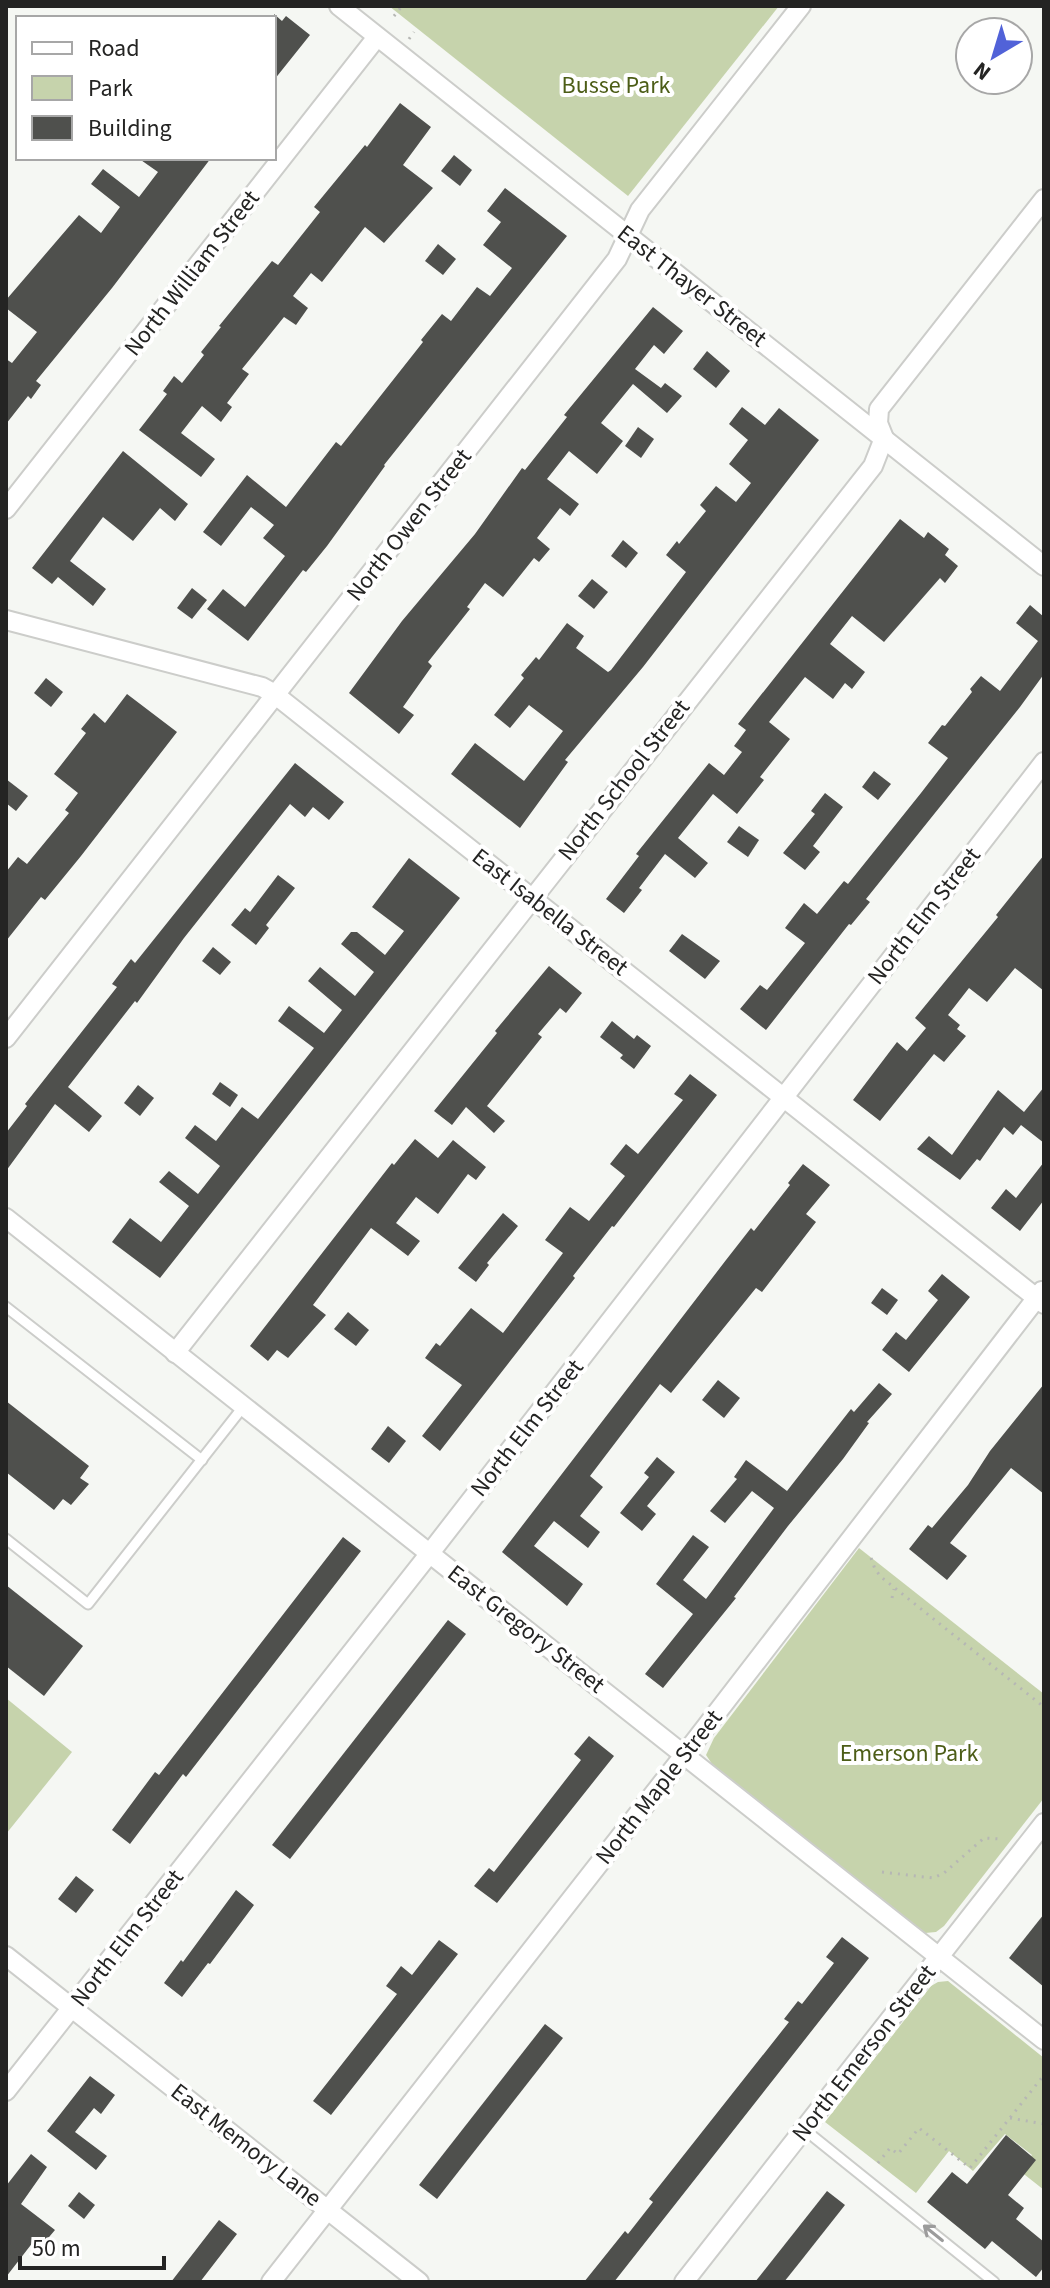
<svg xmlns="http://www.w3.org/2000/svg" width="1050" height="2288" font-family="'Source Sans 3',sans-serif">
	<rect width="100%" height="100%" fill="#f5f7f3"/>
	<g fill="#c6d3ac">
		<path d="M389,6H779L628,196Z"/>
		<path d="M859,1548L1044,1694V1798L944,1926L936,1932L925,1933L712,1764L706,1755L714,1738Z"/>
		<path d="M6,1698L72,1752L6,1834Z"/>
		<path d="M948,1981L1044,2058V2190L1020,2171L1032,2155L1005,2134L973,2171L949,2151L916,2193L825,2122L931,1986L938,1982Z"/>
	</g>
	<g fill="#4f504d">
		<path d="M274,14L282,21L286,16L310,35L274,80Z"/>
		<path d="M400,103L431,127L403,165L433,188L384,243L365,227L322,282L311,273L293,296L308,308L296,325L284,317L242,369L249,374L227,403L232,407L221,422L202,406L181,433L215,459L201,477L139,430L167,394L163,391L174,376L182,383L204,355L201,352L221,327L219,326L272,261L278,265L320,212L314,207L365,145L367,147Z"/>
		<path d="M454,155L472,170L460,186L441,171Z"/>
		<path d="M138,158H211L112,288L36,381L41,385L31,399L28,396L6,424V359L12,363L37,332L6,308V300L79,215L101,233L120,207L91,184L103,169L139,197L158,172Z"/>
		<path d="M505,188L567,236L384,465L385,466L327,546L306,572L303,570L248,641L207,609L223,589L245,607L285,556L263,538L274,525L251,507L221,546L203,532L247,475L286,507L336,442L341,446L423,342L421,340L442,314L451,321L477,287L490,296L512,268L483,245L501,222L487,211Z"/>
		<path d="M438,244L456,259L443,275L425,261Z"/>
		<path d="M653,307L683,331L664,354L654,345L635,369L661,388L665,383L682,396L667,413L633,384L601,423L623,441L597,474L569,451L547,479L579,504L570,516L560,508L537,538L550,549L539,562L534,558L503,597L485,583L467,607L470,609L428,662L432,666L403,707L414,715L399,734L349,693L402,621L475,534L522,468L525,470L567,417L564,415Z"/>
		<path d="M707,351L730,371L716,388L693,369Z"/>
		<path d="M742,407L765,425L779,408L819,440L643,667L565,760L568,762L520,828L451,774L475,743L524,781L563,731L529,705L510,728L494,715L524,678L521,675L536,657L539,660L567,623L584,636L576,648L608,672L611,670L686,572L666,555L677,541L679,544L706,511L700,505L716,486L736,502L751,483L729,464L748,440L729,424Z"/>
		<path d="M638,427L654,439L641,458L625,446Z"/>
		<path d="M123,451L188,504L175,521L160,508L133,541L103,517L70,561L106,589L93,606L58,577L52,584L32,568Z"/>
		<path d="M900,519L924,538L928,532L949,549L945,555L958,566L945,583L940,578L884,642L852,616L830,644L865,672L852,689L845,683L833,699L805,677L769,722L790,739L760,777L764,780L737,814L713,794L678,838L708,863L695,878L665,854L639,888L642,890L624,913L606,899L639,856L636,854L709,763L724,775L742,752L734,746L746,730L738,724Z"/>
		<path d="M623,540L638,553L626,568L611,556Z"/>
		<path d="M592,579L608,592L594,609L578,596Z"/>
		<path d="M192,588L207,600L192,619L177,608Z"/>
		<path d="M1030,605L1044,617V674L1020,707L866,899L870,902L851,925L849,924L766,1030L740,1009L760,985L767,990L805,943L785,928L804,903L817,914L844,881L848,884L921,793L948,758L928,743L942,725L945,726L972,692L970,689L981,676L1000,691L1038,641L1016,623Z"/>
		<path d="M46,678L63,692L51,707L34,693Z"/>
		<path d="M127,694L177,732L81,856L45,900L41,897L6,941V872L18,857L27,864L69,813L65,810L78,793L54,774L86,733L81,729L94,713L105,723Z"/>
		<path d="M295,763L344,802L329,820L313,807L305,817L290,804L184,938L137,1003L135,1001L68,1087L102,1116L89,1132L55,1104L6,1171V1133L27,1106L25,1104L117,987L112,984L131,959L135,963Z"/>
		<path d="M874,771L891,784L878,800L862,787Z"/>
		<path d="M6,779L28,796L16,811L6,803Z"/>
		<path d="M825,793L843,807L813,846L820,852L805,870L783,853L815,814L811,811Z"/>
		<path d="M739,826L759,840L748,857L727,842Z"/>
		<path d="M1044,855V991L1015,968L987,1002L969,988L948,1015L960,1025L957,1029L966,1036L944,1062L934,1054L880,1121L853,1100L897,1042L907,1051L926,1028L915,1018L998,917L996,915Z"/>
		<path d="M409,858L460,898L160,1278L112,1242L130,1218L161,1242L189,1206L159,1182L169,1171L198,1194L220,1166L185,1138L195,1125L216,1141L242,1107L258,1119L314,1048L278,1021L289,1006L324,1033L342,1010L308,981L320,967L355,996L374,972L341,944L351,932H357L385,955L404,931L372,907Z"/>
		<path d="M278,875L295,888L266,925L269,928L256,945L231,925L245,908L250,912Z"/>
		<path d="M682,934L720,961L705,979L669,951Z"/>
		<path d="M213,947L231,962L220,975L202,961Z"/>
		<path d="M549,966L582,993L566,1013L560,1008L538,1034L542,1037L487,1106L505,1121L494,1133L466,1107L452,1125L434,1111L497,1033L495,1031Z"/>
		<path d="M612,1021L634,1039L637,1035L651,1046L634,1069L620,1058L623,1055L600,1037Z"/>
		<path d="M690,1074L717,1095L614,1227L612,1226L573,1276L575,1278L440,1451L422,1436L462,1385L425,1358L436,1343L440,1346L471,1308L503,1333L563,1253L545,1240L570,1207L589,1221L625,1176L610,1164L626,1144L638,1154L683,1100L674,1094Z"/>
		<path d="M220,1082L238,1095L230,1107L212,1094Z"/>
		<path d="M138,1085L154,1098L140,1116L124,1103Z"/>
		<path d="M1044,1087V1143L1021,1125L1013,1135L1004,1127L980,1161L977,1159L960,1180L917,1149L929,1136L952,1155L998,1090L1024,1112Z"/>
		<path d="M415,1139L438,1158L453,1140L486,1167L476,1180L468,1174L438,1214L416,1197L396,1223L420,1241L408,1256L371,1228L313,1305L326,1315L288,1358L277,1350L268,1361L250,1346L392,1163L394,1165Z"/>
		<path d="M1044,1162V1200L1020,1231L991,1208L1006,1189L1016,1198Z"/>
		<path d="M803,1164L830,1185L806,1214L816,1222L762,1292L756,1288L671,1393L660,1384L590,1476L603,1487L580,1516L600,1532L588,1548L554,1521L534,1546L583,1584L567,1606L502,1552L726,1260L751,1228L754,1231L790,1185L788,1183Z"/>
		<path d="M503,1213L518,1226L487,1263L489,1265L476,1282L458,1268Z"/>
		<path d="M942,1274L970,1297L909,1372L882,1350L896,1332L906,1340L938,1300L928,1291Z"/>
		<path d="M882,1288L898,1300L887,1315L871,1303Z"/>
		<path d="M348,1312L369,1330L356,1346L334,1329Z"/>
		<path d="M718,1380L740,1398L724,1418L702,1400Z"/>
		<path d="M879,1383L892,1394L867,1422L869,1423L843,1459L788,1526L734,1597L736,1598L663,1688L645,1674L693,1614L656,1584L693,1535L709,1547L683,1580L706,1599L774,1508L752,1491L725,1523L710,1511L737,1479L734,1477L746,1460L787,1491L851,1409L854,1412Z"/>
		<path d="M1044,1384V1494L1011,1468L950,1543L967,1556L947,1580L909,1549L928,1525L932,1528L968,1485L990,1451Z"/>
		<path d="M6,1401L89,1466L80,1478L89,1484L71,1505L63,1499L54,1510L6,1472Z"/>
		<path d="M388,1426L406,1441L389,1463L371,1449Z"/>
		<path d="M657,1457L675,1472L647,1506L656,1514L642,1531L620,1513L649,1477L644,1473Z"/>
		<path d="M343,1537L361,1551L186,1777L183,1774L130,1844L112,1830L155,1772L159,1775Z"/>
		<path d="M6,1585L83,1646L44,1696L6,1666Z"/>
		<path d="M448,1620L466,1634L290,1859L272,1845Z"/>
		<path d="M589,1736L614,1756L497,1903L474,1886L489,1868L494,1872L581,1760L574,1754Z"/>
		<path d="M76,1876L94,1890L76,1913L58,1899Z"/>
		<path d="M236,1890L254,1905L210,1964L208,1963L182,1997L164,1983L181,1960L183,1962Z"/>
		<path d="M1044,1914V1987L1009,1958Z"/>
		<path d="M842,1937L869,1958L614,2282H584L625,2231L628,2234L653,2202L649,2199L789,2022L784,2019L798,2001L802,2004L834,1963L826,1957Z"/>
		<path d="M439,1940L458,1954L331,2115L313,2101L397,1994L386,1986L401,1966L412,1975Z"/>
		<path d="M545,2024L563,2038L437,2199L419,2185Z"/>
		<path d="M90,2076L115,2095L101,2114L94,2108L75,2132L107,2156L96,2170L47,2131Z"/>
		<path d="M1006,2135L1036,2160L1008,2195L1024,2208L1016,2219L1044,2242V2267L1036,2277L992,2241L985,2249L927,2202L952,2172L967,2184Z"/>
		<path d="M31,2154L47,2167L21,2204L55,2230L44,2243L37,2237L6,2277V2186Z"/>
		<path d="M827,2191L845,2205L800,2262L784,2282H755Z"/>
		<path d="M79,2192L95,2205L84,2219L68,2206Z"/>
		<path d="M219,2220L237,2234L210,2269L200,2282H171Z"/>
	</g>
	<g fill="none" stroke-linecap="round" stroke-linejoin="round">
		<g stroke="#cccdca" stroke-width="13">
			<g id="service">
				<path d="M6,1307L202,1460"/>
				<path d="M6,1539L88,1604L243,1407"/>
				<path d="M805,2130L994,2282"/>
			</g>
		</g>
		<g stroke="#cccdca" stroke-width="22">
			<g id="minor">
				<path d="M339,6L1044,566"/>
				<path d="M6,509L377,37"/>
				<path d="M6,620L262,687L273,693L1044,1304"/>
				<path d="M6,1038L617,259L640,210L801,6"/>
				<path d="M6,1218L1044,2040"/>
				<path d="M175,1353L873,466L884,438L878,423L879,409L1044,199"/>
				<path d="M6,1956L419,2282"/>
				<path d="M6,2091L430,1553L1044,762"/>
				<path d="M271,2282L685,1754L1042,1291"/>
				<path d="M684,2282L1044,1823"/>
			</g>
		</g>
		<g stroke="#b6b7b4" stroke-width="3" stroke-dasharray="2 6" stroke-linecap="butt">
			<path d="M394,16L402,6"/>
			<path d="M409,39L414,32"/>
			<path d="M871,1558L875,1569L881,1577L1044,1707"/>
			<path d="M892,1598L894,1589"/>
			<path d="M882,1872L933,1878L944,1873L984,1838L1001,1839"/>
			<path d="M1010,2118L1044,2124"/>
			<path d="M878,2163L890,2148L898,2154L919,2128L970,2168L1044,2075"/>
		</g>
		<use href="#service" stroke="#fff" stroke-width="9"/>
		<use href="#minor" stroke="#fff" stroke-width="18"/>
	</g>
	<defs><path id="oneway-shaft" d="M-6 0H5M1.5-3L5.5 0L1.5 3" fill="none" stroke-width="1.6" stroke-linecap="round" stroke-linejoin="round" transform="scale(2)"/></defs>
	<use stroke="#9c9c9c" href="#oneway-shaft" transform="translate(933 2233) rotate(-141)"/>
	<g text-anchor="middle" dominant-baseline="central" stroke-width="8" stroke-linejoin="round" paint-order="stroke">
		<g font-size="24" fill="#4c5d17" stroke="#fff">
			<text x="616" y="85">Busse Park</text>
			<text x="909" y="1753">Emerson Park</text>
		</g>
		<g font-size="24" fill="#242423" stroke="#fff">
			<text transform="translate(192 273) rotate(-52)">North William Street</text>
			<text transform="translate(692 286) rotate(38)">East Thayer Street</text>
			<text transform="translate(409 525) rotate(-52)">North Owen Street</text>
			<text transform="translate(624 780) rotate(-52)">North School Street</text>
			<text transform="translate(550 912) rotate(38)">East Isabella Street</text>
			<text transform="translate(924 916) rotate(-52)">North Elm Street</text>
			<text transform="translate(527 1428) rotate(-52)">North Elm Street</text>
			<text transform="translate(526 1629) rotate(38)">East Gregory Street</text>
			<text transform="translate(659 1787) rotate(-52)">North Maple Street</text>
			<text transform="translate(127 1938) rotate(-52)">North Elm Street</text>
			<text transform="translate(864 2053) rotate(-52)">North Emerson Street</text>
			<text transform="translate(246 2145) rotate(38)">East Memory Lane</text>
		</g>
	</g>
	<rect width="1050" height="2288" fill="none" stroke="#242423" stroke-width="16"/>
	<rect x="16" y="16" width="260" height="144" fill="#ffffff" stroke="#a7a7a7" stroke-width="2"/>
	<rect x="32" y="42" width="40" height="12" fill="#ffffff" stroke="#a7a7a7" stroke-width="2"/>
	<text x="88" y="56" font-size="24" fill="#242423">Road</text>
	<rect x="32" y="76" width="40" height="24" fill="#c6d3ac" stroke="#a7a7a7" stroke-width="2"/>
	<text x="88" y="96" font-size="24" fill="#242423">Park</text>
	<rect x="32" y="116" width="40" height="24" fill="#4f504d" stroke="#a7a7a7" stroke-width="2"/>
	<text x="88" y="136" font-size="24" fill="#242423">Building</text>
	<g transform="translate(994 56) rotate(218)"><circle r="38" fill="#ffffff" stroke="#a7a7a7" stroke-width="2"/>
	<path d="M0-6L14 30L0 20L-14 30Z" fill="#5162d8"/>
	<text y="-12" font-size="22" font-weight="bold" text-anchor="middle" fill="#242423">N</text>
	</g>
	<path d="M20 2256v12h144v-12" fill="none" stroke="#242423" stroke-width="4"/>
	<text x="32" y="2256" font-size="24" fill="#242423" stroke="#ffffff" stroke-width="6" paint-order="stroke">50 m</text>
</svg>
